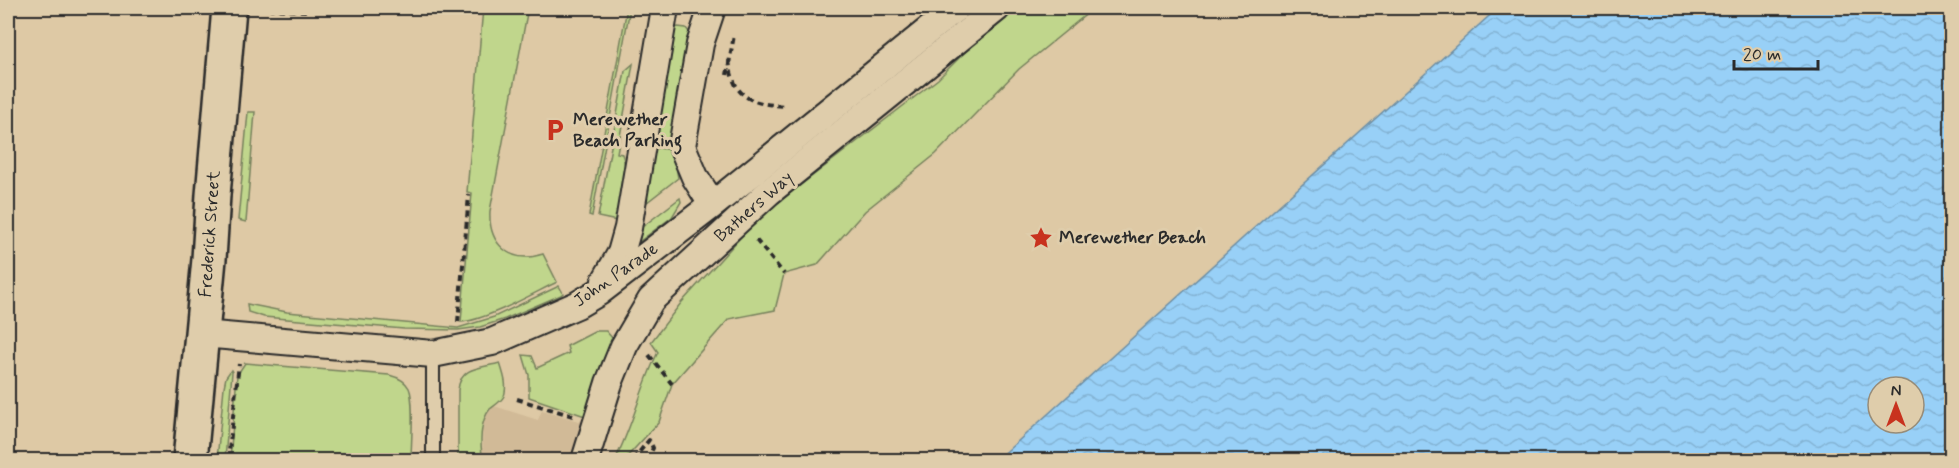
<svg xmlns="http://www.w3.org/2000/svg" width="1959" height="468" font-family="Mynerve,sans-serif">
	<defs>
		<pattern id="water-waves" width="16" height="10" patternUnits="userSpaceOnUse" patternTransform="scale(1.5)"><rect width="16" height="10" fill="#98d0f7"/><path d="M0 5q4-4 8 0t8 0" fill="none" stroke="#83b3d4"/></pattern>
	</defs>
	<rect width="100%" height="100%" fill="#dec9a5"/>
	<filter id="ink" filterUnits="userSpaceOnUse"><feTurbulence type="fractalNoise" baseFrequency=".0167" numOctaves="2"/><feDisplacementMap in="SourceGraphic" scale="12" xChannelSelector="R" yChannelSelector="G"/><feConvolveMatrix kernelMatrix="1 2 1 2 8 2 1 2 1" color-interpolation-filters="sRGB"/></filter>
	<g filter="url(#ink)">
		<path fill="#d1ba97" d="M494,406L538,420L542,410L585,423L574,460H483L482,429L485,416Z"/>
		<g fill="#c0d68c" stroke="#76805c" stroke-width="1.5">
			<path d="M483,8H528L490,211C488,244 510,265 543,254L557,282C534,293 485,321 461,322L472,193L467,192Z"/>
			<path d="M627,8H630L592,216L589,215Z"/>
			<path d="M1017,8H1094L1019,69L936,154L865,211L817,265L784,274L775,310L729,319L672,384L659,422L624,460H615C633,425 641,387 658,352L651,342L681,303L758,218L938,79L980,37Z"/>
			<path d="M678,27L686,28L692,36L674,145L650,141L672,29Z"/>
			<path d="M633,64L617,153L622,154C630,173 620,201 617,221L598,217L625,71Z"/>
			<path d="M248,112H255L246,222L238,220Z"/>
			<path d="M657,148L666,149L674,155L678,178L642,206L649,149Z"/>
			<path d="M680,198L681,202L672,217L636,244L633,234Z"/>
			<path d="M559,286L563,293L561,295L505,319L480,327L458,330L404,329L264,317L248,312L247,304L287,312L458,328L494,317Z"/>
			<path d="M596,331H606L613,339L588,417L529,397V375L523,355L532,356L537,368L569,353L567,346Z"/>
			<path d="M245,363L389,375C397,377 405,380 409,388C415,401 411,444 411,460H230L237,375Z"/>
			<path d="M500,363C503,373 508,385 504,396C501,402 495,405 490,409C479,422 480,445 483,460H458V390C460,366 482,368 500,363Z"/>
			<path d="M231,370L232,372L225,460H217L224,387L226,377Z"/>
		</g>
		<path fill="url(#water-waves)" stroke="#6c8ea5" stroke-width="1.5" fill-rule="evenodd" d="M1498,8H1951V460H997ZM1878,387H1914V423H1878Z"/>
		<g fill="none" stroke-linecap="round" stroke-linejoin="round">
			<g stroke="#2b2b2b" stroke-width="16">
				<path id="lane" d="M433,460V354"/>
			</g>
			<g stroke="#2b2b2b" stroke-width="30">
				<g id="street">
					<path d="M712,204L695,177L682,146L700,44L712,8"/>
					<path d="M605,281L621,253L628,228L665,8"/>
					<path d="M202,334L433,354L492,342L577,305L599,292L715,203L956,8"/>
					<path d="M585,460L609,383L624,346L651,300L769,192L997,8"/>
				</g>
			</g>
			<g stroke="#2b2b2b" stroke-width="38">
				<path id="secondary" d="M190,460L209,259L213,195L229,8"/>
			</g>
			<g stroke="#2b2b2b" stroke-width="4" stroke-dasharray="6 4.5" stroke-linecap="butt">
				<path d="M258,8L308,11"/>
				<path d="M729,60C733,98 751,104 786,106"/>
				<path d="M727,75L734,35"/>
				<path d="M756,240L784,274"/>
				<path d="M458,322L469,195"/>
				<path d="M649,355L672,384"/>
				<path d="M517,399L573,416"/>
				<path d="M228,460L239,364"/>
				<path d="M633,460L649,440L653,448L647,460"/>
			</g>
			<use href="#lane" stroke="#dfcdab" stroke-width="12"/>
			<use href="#street" stroke="#dfcdab" stroke-width="26"/>
			<use href="#secondary" stroke="#dfcdab" stroke-width="33"/>
		</g>
	</g>
	<defs>
		<g id="parking-bare" transform="scale(1.8)"><path d="M-3.5-5.5H1a3.5 3.5 0 0 1 0 7H-1V5.5H-3.5ZM-1-3.4V-.6H.8a1.4 1.4 0 0 0 0-2.8Z" fill="#c8321e" stroke="#dfcdab" stroke-width="2.5" paint-order="stroke"/></g>
		<g id="sight-bare" transform="scale(1.8)"><path d="M0-6L1.8-2.2L6-1.7L2.9 1.2L3.7 5.4L0 3.3L-3.7 5.4L-2.9 1.2L-6-1.7L-1.8-2.2Z" fill="#c8321e" stroke="#dfcdab" stroke-width="2.5" paint-order="stroke"/></g>
	</defs>
	<g fill-rule="evenodd">
		<use href="#parking-bare" x="555" y="130"/>
		<use href="#sight-bare" x="1041" y="238"/>
	</g>
	<g text-anchor="middle" dominant-baseline="central" stroke-width="6" stroke-linejoin="round" paint-order="stroke">
		<g font-size="18" font-weight="bold" fill="#2b2b2b" stroke="#dfcdab" text-anchor="start">
			<text x="573" y="120">Merewether<tspan x="573" dy="21">Beach Parking</tspan></text>
			<text x="1059" y="238">Merewether Beach</text>
		</g>
		<g font-size="18" fill="#2b2b2b" stroke="#dfcdab">
			<text transform="translate(754 207) rotate(-41)">Bathers Way</text>
			<text transform="translate(210 234) rotate(-86)">Frederick Street</text>
			<text transform="translate(616 275) rotate(-35)">John Parade</text>
		</g>
	</g>
	<rect width="1959" height="468" fill="none" stroke="#dfcdab" stroke-width="30"/>
	<rect x="15" y="15" width="1929" height="438" fill="none" stroke="#2b2b2b" stroke-width="2" filter="url(#ink)"/>
	<g transform="translate(1896 405)"><circle r="28" fill="#dfcdab" stroke="#978c78" stroke-width="1.5"/>
	<path d="M0-4.5L10 22L0 15L-10 22Z" fill="#c8321e"/>
	<text y="-9" font-size="16" font-weight="bold" text-anchor="middle" fill="#2b2b2b">N</text>
	</g>
	<path d="M1734 60v9h84v-9" fill="none" stroke="#2b2b2b" stroke-width="3"/>
	<text x="1743" y="60" font-size="18" fill="#2b2b2b" stroke="#dfcdab" stroke-width="4.5" paint-order="stroke">20 m</text>
</svg>
